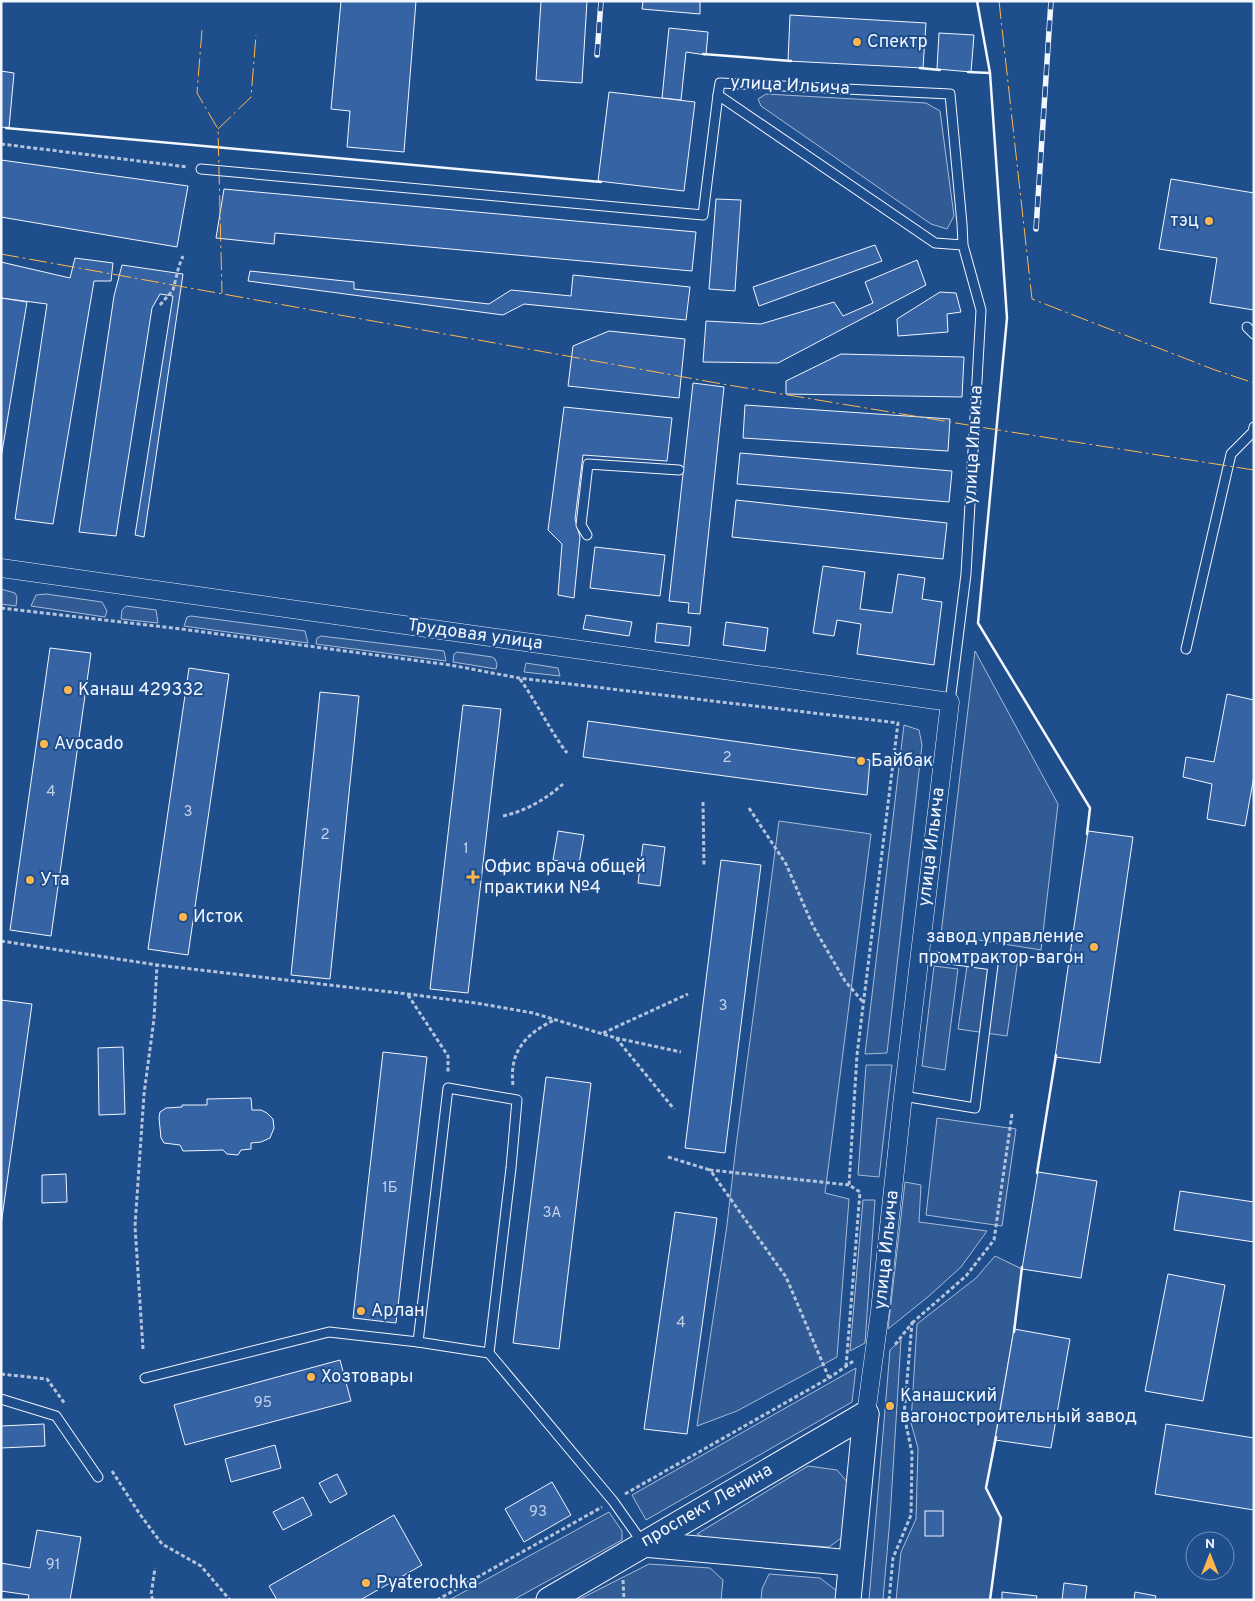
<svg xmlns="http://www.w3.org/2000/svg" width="1255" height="1601" font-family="Overpass,sans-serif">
	<rect width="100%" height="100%" fill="#1f4e8c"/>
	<g fill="#305b95" stroke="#a8bbd7">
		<path d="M766,94L926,103L940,111L954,216L947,229L931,224L761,106L758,99Z"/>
		<path d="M1,589L15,593L17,597L16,606L1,604Z"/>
		<path d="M46,594L102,602L107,611L105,617L31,606L36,595Z"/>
		<path d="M126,606L156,610L158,623L121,619L122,610Z"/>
		<path d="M191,616L305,631L308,643L184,626L187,617Z"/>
		<path d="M321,636L444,651L446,661L316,644L317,638Z"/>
		<path d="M975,651L1058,804L1041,950L941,934Z"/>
		<path d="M457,652L492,657L495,659L497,664L496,669L453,662L454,654Z"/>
		<path d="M526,663L558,668L560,676L524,672Z"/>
		<path d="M904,725L919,730L922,745L887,1053L865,1054Z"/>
		<path d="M779,821L871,834L825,1193L849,1199L837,1357L737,1411L697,1426L727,1225L736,1146Z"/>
		<path d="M969,952L1018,959L1007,1036L958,1029Z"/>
		<path d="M934,966L958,969L945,1070L922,1066Z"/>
		<path d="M866,1065H892L879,1177L858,1175Z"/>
		<path d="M937,1118L1016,1129L1002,1226L926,1215Z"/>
		<path d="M905,1182L921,1185L919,1222L987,1231L961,1267L929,1296L888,1329Z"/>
		<path d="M863,1200H875L865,1343L850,1351Z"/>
		<path d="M995,1256L1022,1269L1014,1329L986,1488L1001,1518L990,1600H896L901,1552L916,1519L918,1448L911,1423L917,1324L976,1278Z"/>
		<path d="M901,1340L890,1518L883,1600H869L890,1350Z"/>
		<path d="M856,1368L852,1402L646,1520L632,1495Z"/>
		<path d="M808,1466L837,1470L849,1484L844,1536L829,1547L705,1538L697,1534Z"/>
		<path d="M609,1512L622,1531V1540L513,1600H449Z"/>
		<path d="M649,1564L710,1568L723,1580L721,1600H578Z"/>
		<path d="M769,1574L820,1578L842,1595L841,1600H761L762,1589Z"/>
	</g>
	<g fill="#3563a3" stroke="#f2f6ff">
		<path d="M341,1H416L404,152L347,147L350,111L331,109Z"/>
		<path d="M541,1H587L582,83L536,80Z"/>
		<path d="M643,1H700V14L642,9Z"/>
		<path d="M790,15L926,23L923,68L788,61Z"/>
		<path d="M669,28L708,32L706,55L686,52L681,100L662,98Z"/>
		<path d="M939,33L974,35L971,72L937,69Z"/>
		<path d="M1,71L14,73L9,128L1,127Z"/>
		<path d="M609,92L695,102L684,191L598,181Z"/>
		<path d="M1,160L188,186L177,247L1,217Z"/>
		<path d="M1171,179L1254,193V310L1210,303L1217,258L1159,249Z"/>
		<path d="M224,189L696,232L692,271L275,233L274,244L216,238Z"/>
		<path d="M716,199L741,200L735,291L709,289Z"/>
		<path d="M875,245L882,261L759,306L753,287Z"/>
		<path d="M75,258L113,263L111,281H94L53,524L15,519L47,304L1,298V262L70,278Z"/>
		<path d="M917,260L926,285L778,363L703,362L706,321L761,324L834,302L843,316L873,303L865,282Z"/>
		<path d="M122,265L183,274L144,537L135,535L173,296L160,294L152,308L116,536L79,532L114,296Z"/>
		<path d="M250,271L354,282V289L489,304L511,290L571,296L573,275L690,287L686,320L524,304L503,315L248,281Z"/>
		<path d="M940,292L956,293L961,312L947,314L948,332L898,336L897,319Z"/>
		<path d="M1,298L27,302L1,458Z"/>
		<path d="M609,331L685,339L679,398L568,386L573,346Z"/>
		<path d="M841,354L964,357L962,397L786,394V381Z"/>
		<path d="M693,383L724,387L700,614L688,613L689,603L669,601Z"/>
		<path d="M745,405L950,419L948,451L743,438Z"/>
		<path d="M564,407L672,418L667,461L583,455L575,519L580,537L574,598L558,595L562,544L548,530Z"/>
		<path d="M740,453L952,471L949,502L737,484Z"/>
		<path d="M736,500L947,523L943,559L732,537Z"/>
		<path d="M595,547L665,555L660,596L590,588Z"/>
		<path d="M823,566L865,572L860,609L892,613L898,574L925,578L922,599L942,602L934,665L857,654L861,624L837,620L834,636L813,633Z"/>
		<path d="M586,615L632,622L629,636L583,629Z"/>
		<path d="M726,622L768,628L765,651L723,645Z"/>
		<path d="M657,623L691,627L689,646L655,642Z"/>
		<path d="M50,648L91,653L51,936L10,930Z"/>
		<path d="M189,668L229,674L188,955L148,949Z"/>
		<path d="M320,692L359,696L330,979L291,975Z"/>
		<path d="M1227,694L1254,700V776L1245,826L1207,819L1212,784L1183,777L1186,757L1214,762Z"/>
		<path d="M463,705L501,709L468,993L430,989Z"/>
		<path d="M588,721L870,760L867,795L583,757Z"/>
		<path d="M558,831L584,835L579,864L553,860Z"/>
		<path d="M1088,831L1133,837L1100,1063L1055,1057Z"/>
		<path d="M643,844L665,847L660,886L638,883Z"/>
		<path d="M721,860L761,865L725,1153L685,1148Z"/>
		<path d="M1,1000L32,1004L1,1225Z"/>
		<path d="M123,1047L125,1114L99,1115L98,1048Z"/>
		<path d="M383,1052L427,1057L396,1323L353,1318Z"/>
		<path d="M546,1077L591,1083L559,1349L513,1343Z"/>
		<path d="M251,1098L252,1110H261L267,1113L273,1119L274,1128L270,1138L261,1142L251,1143V1149L241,1150L238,1155L227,1154L223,1150L183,1151L180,1145L164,1143L161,1138L159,1118L160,1112L166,1108L182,1107V1105H207V1099Z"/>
		<path d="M1038,1172L1097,1181L1081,1278L1022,1269Z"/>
		<path d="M66,1174L67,1202L42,1203V1175Z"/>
		<path d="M1180,1191L1254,1202V1242L1174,1230Z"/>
		<path d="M675,1212L717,1218L687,1434L644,1429Z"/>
		<path d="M1168,1274L1225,1285L1203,1401L1145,1391Z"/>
		<path d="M1014,1329L1070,1339L1051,1448L995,1440Z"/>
		<path d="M340,1360L351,1401L185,1445L174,1405Z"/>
		<path d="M44,1424L45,1446L1,1448V1426Z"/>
		<path d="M1166,1424L1254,1438V1510L1155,1494Z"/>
		<path d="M275,1445L281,1468L231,1482L225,1459Z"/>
		<path d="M337,1474L347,1494L330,1503L319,1483Z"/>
		<path d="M552,1482L571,1515L524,1542L505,1509Z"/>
		<path d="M303,1497L312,1515L283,1530L273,1512Z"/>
		<rect x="925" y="1511" width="18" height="25"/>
		<path d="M394,1515L422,1565L360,1600H277L269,1586Z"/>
		<path d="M37,1530L81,1537L70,1600H28L29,1595L1,1591V1563L30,1568Z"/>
		<path d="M1064,1583L1087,1586L1085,1600H1062Z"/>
		<path d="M1002,1592L1037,1596L1036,1600H1002Z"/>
		<path d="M1135,1592L1156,1596L1155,1600H1134Z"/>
	</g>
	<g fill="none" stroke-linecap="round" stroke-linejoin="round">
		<g stroke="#f2f6ff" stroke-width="11">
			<g id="lane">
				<path d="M201,169L703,215L718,95"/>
				<path d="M1247,327L1254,334"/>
				<path d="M587,535L581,525L588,464L679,470"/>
				<path d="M1186,649L1231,454L1253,432L1254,427"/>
				<path d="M950,702L966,574L981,310L963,245L962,224L950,94L720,83L718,95L935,243L963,245"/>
				<path d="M903,1096L975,1108L993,965L920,955"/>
				<path d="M489,1353L418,1342L448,1088L517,1100L511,1168L489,1353L613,1501L642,1542"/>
				<path d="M145,1378L329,1332L418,1342"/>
				<path d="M1,1399L56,1416L98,1477"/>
			</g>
		</g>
		<g stroke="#f2f6ff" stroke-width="19">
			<path id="street" d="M1,568L950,702L903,1096L880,1311L866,1414"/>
		</g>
		<g stroke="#f2f6ff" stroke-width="27">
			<g id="secondary">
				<path d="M643,1544L851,1563"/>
				<path d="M549,1600L866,1414"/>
				<path d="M848,1600L866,1414"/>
			</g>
		</g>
		<g stroke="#b3c4dc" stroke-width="3" stroke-dasharray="4 2.5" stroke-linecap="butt">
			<path d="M1,144L188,167"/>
			<path d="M160,305L173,290L179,266L183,256"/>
			<path d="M1,608L181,629L450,665L519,678L898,723L857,1055L849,1185L860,1192L846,1367"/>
			<path d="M520,679C537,703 549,729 567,753"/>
			<path d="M703,802L704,866"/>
			<path d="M749,808L786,864L813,926L845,981L863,1002"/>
			<path d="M503,816C526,811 546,799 563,784"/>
			<path d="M1,941L157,965"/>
			<path d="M408,995L448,1056V1074"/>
			<path d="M603,1033L688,994"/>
			<path d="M616,1038L681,1052"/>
			<path d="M513,1085C509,1051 526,1034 554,1020"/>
			<path d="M668,1157L710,1170"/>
			<path d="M912,1323L966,1276L994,1240L1012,1114"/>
			<path d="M143,1349L135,1226L144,1094L154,1019L157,965L408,994L482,1004L533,1013L616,1038L674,1109"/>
			<path d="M1,1374L47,1379L65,1404"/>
			<path d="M829,1378L786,1277L710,1170L849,1185"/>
			<path d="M112,1471L139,1513L162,1544L201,1566L230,1600"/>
			<path d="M625,1494L829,1378L855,1360"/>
			<path d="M623,1580L624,1600"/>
			<path d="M153,1600L151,1595L155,1568"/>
			<path d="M437,1600L602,1507"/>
			<path d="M889,1600L893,1558L911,1515L912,1453L904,1415L912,1323L894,1346"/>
		</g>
		<use href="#lane" stroke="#1f4e8c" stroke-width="9"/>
		<use href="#street" stroke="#1f4e8c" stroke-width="18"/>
		<use href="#secondary" stroke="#1f4e8c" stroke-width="25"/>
		<g stroke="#f2f6ff" stroke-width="5.5">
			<g id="rail">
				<path d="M597,55L601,1"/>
				<path d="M1036,229L1051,1"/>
			</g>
		</g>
		<use href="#rail" stroke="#1f4e8c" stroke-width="4" stroke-dasharray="11" stroke-linecap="butt"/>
		<path stroke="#f2f6ff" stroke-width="1" stroke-dasharray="6 2.5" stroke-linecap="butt" d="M1014,1329L1022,1269"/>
		<g stroke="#f2f6ff" stroke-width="2.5">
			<path d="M977,1L990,73L1007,318L978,623L1090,808L1087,834"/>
			<path d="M703,54L791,61"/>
			<path d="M920,68L940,70"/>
			<path d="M968,72L990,73"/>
			<path d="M6,128L601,182"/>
			<path d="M1037,1173L1056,1055"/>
			<path d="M1014,1332L1022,1267"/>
			<path d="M990,1600L1001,1518L986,1488L996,1437"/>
		</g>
		<g stroke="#ffb74d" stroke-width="1" stroke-dasharray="18 4 2.5 4" stroke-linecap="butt">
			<path d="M999,1L1032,299L1215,370L1254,383"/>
			<path d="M202,30L197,93L218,129L222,293"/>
			<path d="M218,129L251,97L256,35"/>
			<path d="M1,254L728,385L992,429L1254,470"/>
		</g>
	</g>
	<g fill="#ffb74d" stroke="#1f4e8c" stroke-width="2">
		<circle cx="857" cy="42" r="5"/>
		<circle cx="1209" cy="221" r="5"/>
		<circle cx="68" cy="690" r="5"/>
		<circle cx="44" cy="744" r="5"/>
		<circle cx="861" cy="761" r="5"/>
		<path d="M470.5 869.5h5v5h5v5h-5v5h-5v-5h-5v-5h5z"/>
		<circle cx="30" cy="880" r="5"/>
		<circle cx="183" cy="917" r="5"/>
		<circle cx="1094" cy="947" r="5"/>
		<circle cx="361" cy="1311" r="5"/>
		<circle cx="311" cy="1377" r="5"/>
		<circle cx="890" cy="1406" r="5"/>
		<circle cx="366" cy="1583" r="5"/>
	</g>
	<g text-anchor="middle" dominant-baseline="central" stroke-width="4" stroke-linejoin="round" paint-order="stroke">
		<g font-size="15" fill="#c3d1e8">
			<text x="727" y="758">2</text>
			<text x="51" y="792">4</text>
			<text x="188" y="812">3</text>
			<text x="325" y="835">2</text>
			<text x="466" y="849">1</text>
			<text x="723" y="1006">3</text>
			<text x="390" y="1188">1Б</text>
			<text x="552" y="1213">3А</text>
			<text x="681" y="1323">4</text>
			<text x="263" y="1403">95</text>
			<text x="538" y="1512">93</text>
			<text x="53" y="1565">91</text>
		</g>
		<g font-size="18" fill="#f2f6ff" stroke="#1f4e8c" text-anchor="start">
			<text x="867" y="42">Спектр</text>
			<text x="1199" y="221" text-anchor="end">тэц</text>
			<text x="78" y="690">Канаш 429332</text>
			<text x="54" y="744">Avocado</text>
			<text x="871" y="761">Байбак</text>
			<text x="484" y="867">Офис врача общей<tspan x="484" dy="21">практики №4</tspan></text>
			<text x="40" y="880">Ута</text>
			<text x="193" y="917">Исток</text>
			<text x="1084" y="937" text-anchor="end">завод управление<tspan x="1084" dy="21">промтрактор-вагон</tspan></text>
			<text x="371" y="1311">Арлан</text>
			<text x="321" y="1377">Хозтовары</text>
			<text x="900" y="1396">Канашский<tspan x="900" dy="21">вагоностроительный завод</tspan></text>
			<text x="376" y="1583">Pyaterochka</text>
		</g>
		<g font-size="18" fill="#f2f6ff" stroke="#1f4e8c">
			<text transform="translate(790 86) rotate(3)">улица Ильича</text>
			<text transform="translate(974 445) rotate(-87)">улица Ильича</text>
			<text transform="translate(475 635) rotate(8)">Трудовая улица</text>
			<text transform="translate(932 847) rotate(-83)">улица Ильича</text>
			<text transform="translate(887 1250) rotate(-84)">улица Ильича</text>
			<text transform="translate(707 1506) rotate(-30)">проспект Ленина</text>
		</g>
	</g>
	<rect width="1255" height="1601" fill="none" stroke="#f2f6ff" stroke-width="5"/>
	<g transform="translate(1210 1556)"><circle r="24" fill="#1f4e8c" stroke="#7391ba"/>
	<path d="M0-4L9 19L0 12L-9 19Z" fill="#ffb74d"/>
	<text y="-8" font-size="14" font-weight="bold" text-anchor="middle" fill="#f2f6ff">N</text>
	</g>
</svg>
